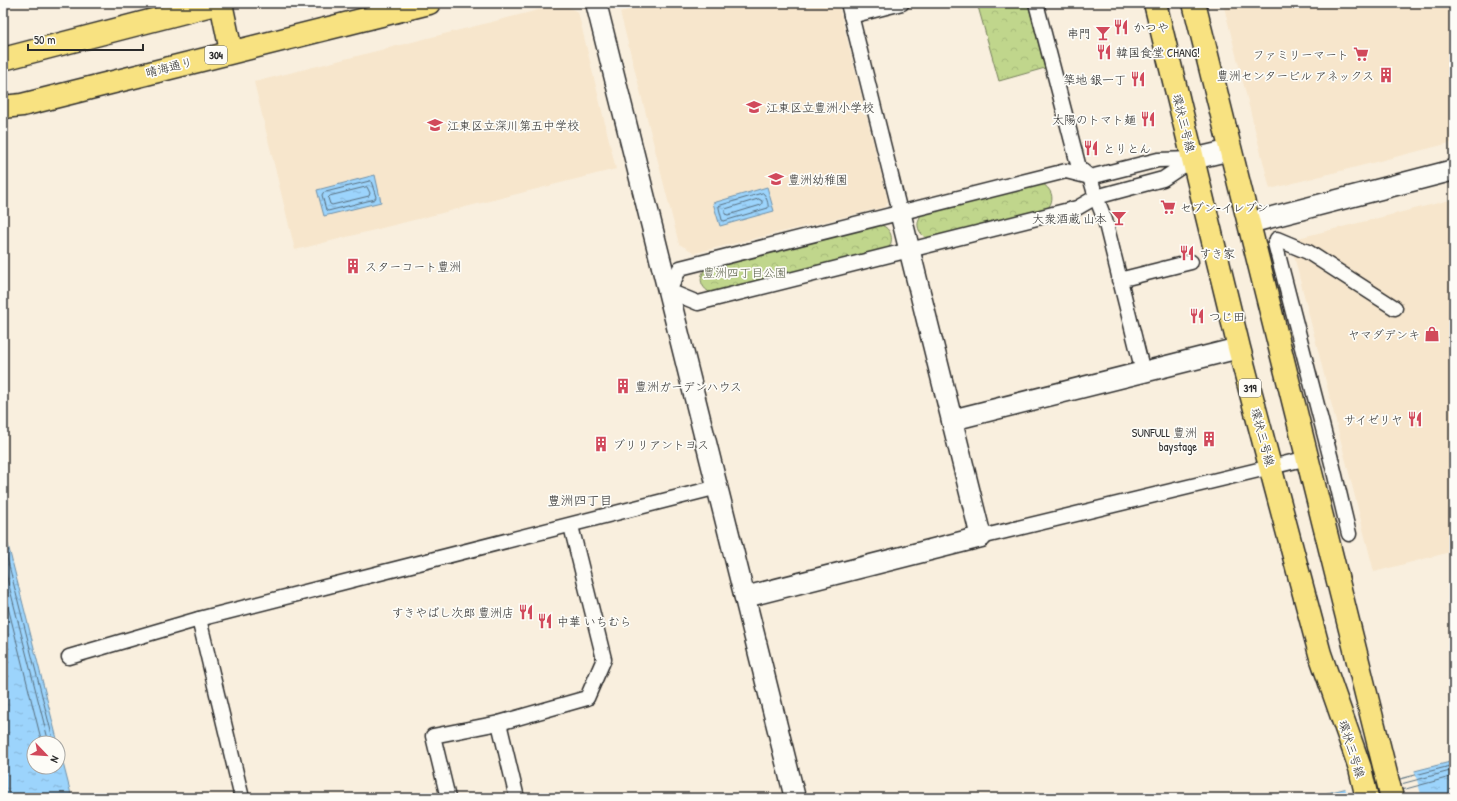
<svg xmlns="http://www.w3.org/2000/svg" width="1457" height="801" font-family="'Patrick Hand','Klee One',sans-serif">
	<defs>
		<pattern id="park-crowns" width="20" height="18" patternUnits="userSpaceOnUse"><rect width="20" height="18" fill="#c0d68c"/><path d="M2 6a3 3 0 1 1 6 0M12 15a3 3 0 1 1 6 0" fill="none" stroke="#a5b879"/></pattern>
		<pattern id="water-ripples" width="26" height="14" patternUnits="userSpaceOnUse"><rect width="26" height="14" fill="#9cd4fc"/><path d="M2 4q2-2 4 0t4 0M15 11q2-2 4 0t4 0" fill="none" stroke="#87b6d8"/></pattern>
	</defs>
	<rect width="100%" height="100%" fill="#f9efde"/>
	<filter id="ink" filterUnits="userSpaceOnUse"><feTurbulence type="fractalNoise" baseFrequency=".025" numOctaves="2"/><feDisplacementMap in="SourceGraphic" scale="8" xChannelSelector="R" yChannelSelector="G"/><feConvolveMatrix kernelMatrix="1 2 1 2 8 2 1 2 1" color-interpolation-filters="sRGB"/></filter>
	<g filter="url(#ink)">
		<g fill="#f7e6cc">
			<path d="M658,3H838L888,201L885,207L695,253L679,244L620,12Z"/>
			<path d="M1223,3H1454V142L1270,189Z"/>
			<path d="M562,4L578,12L616,169L295,250L254,82Z"/>
			<path d="M1454,199V551L1374,572L1290,240Z"/>
		</g>
		<g fill="url(#park-crowns)" stroke="#76805c">
			<path d="M977,3H1028L1045,68L999,81Z"/>
			<path d="M1043,184C1052,190 1055,199 1048,208L928,239C918,233 915,225 921,215Z"/>
			<path d="M878,224C891,227 895,239 888,249L711,293C699,287 698,275 708,266Z"/>
		</g>
		<g fill="url(#water-ripples)" stroke="#6f90a8">
			<path d="M375,175L381,202L324,216L317,190Z"/>
			<path d="M767,187L774,211L720,226L713,203Z"/>
			<path d="M3,525L58,743H34V767H58V744L72,798H3Z"/>
			<path d="M1454,761V798H1308Z"/>
		</g>
		<path fill="#f9efde" d="M1414,769L1422,798H1348L1345,787Z"/>
		<g fill="none" stroke-linecap="round" stroke-linejoin="round">
			<g stroke="#586f7f" stroke-width="1">
				<path d="M371,181L376,197L375,199L328,211L326,210L322,195L323,193Z"/>
				<path d="M367,187L370,193L369,196L332,205L330,204L328,198L330,196Z"/>
				<path d="M763,193C766,195 769,205 768,208L724,221L722,220L719,208V206Z"/>
				<path d="M759,199L762,201V203L761,205L728,215L725,214V210L726,209Z"/>
				<path d="M3,542L54,743"/>
				<path d="M3,562L49,743"/>
				<path d="M3,587L42,743"/>
				<path d="M1400,779L1454,765"/>
				<path d="M1401,784L1454,770"/>
				<path d="M1402,790L1454,776"/>
			</g>
			<g stroke="#2b2b2b" stroke-width="17">
				<g id="street">
					<path d="M848,3L900,212"/>
					<path d="M1036,3L1079,168L1090,177L1096,197L1105,220L1143,372"/>
					<path d="M851,16L902,3"/>
					<path d="M1193,159L1163,179L1096,197L1077,208L698,303L669,291L680,268L1066,171L1090,177L1158,160Z"/>
					<path d="M1277,239L1308,252L1395,308"/>
					<path d="M1275,243L1333,467L1349,534"/>
					<path d="M1119,280L1191,262"/>
					<path d="M981,537L1308,458"/>
					<path d="M199,619L242,798"/>
					<path d="M69,657L199,619L718,487"/>
					<path d="M448,798L433,736L499,723"/>
					<path d="M517,798L499,723L587,698L604,659L571,526"/>
				</g>
			</g>
			<g stroke="#2b2b2b" stroke-width="23">
				<g id="secondary">
					<path d="M596,3L795,798"/>
					<path d="M1193,159L1231,150"/>
					<path d="M1249,223L1454,170"/>
					<path d="M952,420L1239,348"/>
					<path d="M745,597L981,537L900,212"/>
				</g>
			</g>
			<g stroke="#2b2b2b" stroke-width="25">
				<g id="primary">
					<path d="M221,3L231,51"/>
					<path d="M1155,3L1239,348L1275,485L1320,654L1360,768L1367,798"/>
					<path d="M1194,3L1392,798"/>
					<path d="M3,59L219,3"/>
					<path d="M3,107L22,105L429,3"/>
				</g>
			</g>
			<use href="#street" stroke="#fdfcf7" stroke-width="14"/>
			<use href="#secondary" stroke="#fdfcf7" stroke-width="20"/>
			<use href="#primary" stroke="#f8e281" stroke-width="22"/>
		</g>
	</g>
	<defs>
		<g id="restaurant-bare" transform="scale(1.2)"><path d="M-5-6h1v4h1v-4h1v4h1v-4h1v5L-1.5 .5V6h-2V.5L-5-1ZM5-6V6H3V1.5H1.5Q1.5-4 5-6Z" fill="#d1495b" stroke="#fdfcf7" stroke-width="2.5" paint-order="stroke"/></g>
		<g id="bar-bare" transform="scale(1.2)"><path d="M-6-5H6L.8 .8V4.5H3.5V6h-7V4.5H-.8V.8Z" fill="#d1495b" stroke="#fdfcf7" stroke-width="2.5" paint-order="stroke"/></g>
		<g id="supermarket-bare" transform="scale(1.2)"><path d="M-6-5.5h2.5l.6 2H6L4.5 2H-2.5L-4.4-4H-6ZM-1.5 3.2a1.3 1.3 0 1 0 .1 0ZM3 3.2a1.3 1.3 0 1 0 .1 0Z" fill="#d1495b" stroke="#fdfcf7" stroke-width="2.5" paint-order="stroke"/></g>
		<g id="building-bare" transform="scale(1.2)"><path d="M-4-6H4V6H1V3H-1V6H-4ZM-2.5-4.3h1.7v1.8h-1.7ZM.8-4.3h1.7v1.8H.8ZM-2.5-1h1.7V.8h-1.7ZM.8-1h1.7V.8H.8Z" fill="#d1495b" stroke="#fdfcf7" stroke-width="2.5" paint-order="stroke"/></g>
		<g id="school-bare" transform="scale(1.2)"><path d="M0-5L7-2L0 1L-7-2ZM-4 1L0 2.5L4 1V4Q0 6-4 4Z" fill="#d1495b" stroke="#fdfcf7" stroke-width="2.5" paint-order="stroke"/></g>
		<g id="shop-bare" transform="scale(1.2)"><path d="M-5-2.5h2.3a2.7 3.5 0 0 1 5.4 0H5L5.5 6h-11ZM-1.5-2.5h3a1.5 2.3 0 0 0-3 0Z" fill="#d1495b" stroke="#fdfcf7" stroke-width="2.5" paint-order="stroke"/></g>
	</defs>
	<g fill-rule="evenodd">
		<use href="#restaurant-bare" x="1121" y="27"/>
		<use href="#bar-bare" x="1103" y="33"/>
		<use href="#restaurant-bare" x="1104" y="52"/>
		<use href="#supermarket-bare" x="1361" y="54"/>
		<use href="#building-bare" x="1386" y="75"/>
		<use href="#restaurant-bare" x="1138" y="79"/>
		<use href="#school-bare" x="754" y="107"/>
		<use href="#restaurant-bare" x="1148" y="119"/>
		<use href="#school-bare" x="435" y="125"/>
		<use href="#restaurant-bare" x="1091" y="148"/>
		<use href="#school-bare" x="776" y="179"/>
		<use href="#supermarket-bare" x="1168" y="207"/>
		<use href="#bar-bare" x="1119" y="218"/>
		<use href="#restaurant-bare" x="1187" y="253"/>
		<use href="#building-bare" x="353" y="266"/>
		<use href="#restaurant-bare" x="1197" y="316"/>
		<use href="#shop-bare" x="1432" y="334"/>
		<use href="#building-bare" x="623" y="386"/>
		<use href="#restaurant-bare" x="1415" y="419"/>
		<use href="#building-bare" x="1209" y="439"/>
		<use href="#building-bare" x="601" y="444"/>
		<use href="#restaurant-bare" x="526" y="612"/>
		<use href="#restaurant-bare" x="545" y="621"/>
	</g>
	<g text-anchor="middle" dominant-baseline="central" stroke-width="3.5" stroke-linejoin="round" paint-order="stroke">
		<g fill="#fdfcf7" stroke="#6a6a68" stroke-width="1">
			<rect x="205" y="46" width="22" height="18" rx="3"/>
			<rect x="1239" y="379" width="22" height="18" rx="3"/>
		</g>
		<g font-size="11" font-weight="bold" fill="#2b2b2b">
			<text x="216" y="55">304</text>
			<text x="1250" y="388">319</text>
		</g>
		<g font-size="12" fill="#2b2b2b" stroke="#fdfcf7" text-anchor="start">
			<text x="1133" y="27">かつや</text>
			<text x="1091" y="33" text-anchor="end">串門</text>
			<text x="1116" y="52">韓国食堂 CHANG!</text>
			<text x="1349" y="54" text-anchor="end">ファミリーマート</text>
			<text x="1374" y="75" text-anchor="end">豊洲センタービル アネックス</text>
			<text x="1126" y="79" text-anchor="end">築地 銀一丁</text>
			<text x="766" y="107">江東区立豊洲小学校</text>
			<text x="1136" y="119" text-anchor="end">太陽のトマト麺</text>
			<text x="447" y="125">江東区立深川第五中学校</text>
			<text x="1103" y="148">とりとん</text>
			<text x="788" y="179">豊洲幼稚園</text>
			<text x="1180" y="207">セブン-イレブン</text>
			<text x="1107" y="218" text-anchor="end">大衆酒蔵 山本</text>
			<text x="1199" y="253">すき家</text>
			<text x="365" y="266">スターコート豊洲</text>
			<text x="1209" y="316">つじ田</text>
			<text x="1420" y="334" text-anchor="end">ヤマダデンキ</text>
			<text x="635" y="386">豊洲ガーデンハウス</text>
			<text x="1403" y="419" text-anchor="end">サイゼリヤ</text>
			<text x="1197" y="432" text-anchor="end">SUNFULL 豊洲<tspan x="1197" dy="14">baystage</tspan></text>
			<text x="613" y="444">ブリリアントヨス</text>
			<text x="514" y="612" text-anchor="end">すきやばし次郎 豊洲店</text>
			<text x="557" y="621">中華 いちむら</text>
		</g>
		<g font-size="12" fill="#2b2b2b" stroke="#fdfcf7">
			<text transform="translate(169 67) rotate(-14)">晴海通り</text>
			<text transform="translate(1184 123) rotate(76)">環状三号線</text>
			<text transform="translate(1263 437) rotate(75)">環状三号線</text>
			<text transform="translate(1352 749) rotate(72)">環状三号線</text>
		</g>
		<g font-size="12" fill="#585e48" stroke="#fdfcf7">
			<text x="745" y="272">豊洲四丁目公園</text>
		</g>
		<g font-size="13" fill="#2b2b2b" stroke="#fdfcf7">
			<text x="580" y="500">豊洲四丁目</text>
		</g>
	</g>
	<rect width="1457" height="801" fill="none" stroke="#fdfcf7" stroke-width="16"/>
	<rect x="8" y="8" width="1441" height="785" fill="none" stroke="#2b2b2b" stroke-width="1.5" filter="url(#ink)"/>
	<g transform="translate(46 755) rotate(115)"><circle r="19" fill="#fdfcf7" stroke="#a9a8a5"/>
	<path d="M0-3L7 15L0 10L-7 15Z" fill="#d1495b"/>
	<text y="-6" font-size="11" font-weight="bold" text-anchor="middle" fill="#2b2b2b">N</text>
	</g>
	<path d="M28 44v6h115v-6" fill="none" stroke="#2b2b2b" stroke-width="2"/>
	<text x="34" y="44" font-size="12" fill="#2b2b2b" stroke="#fdfcf7" stroke-width="3" paint-order="stroke">50 m</text>
</svg>
